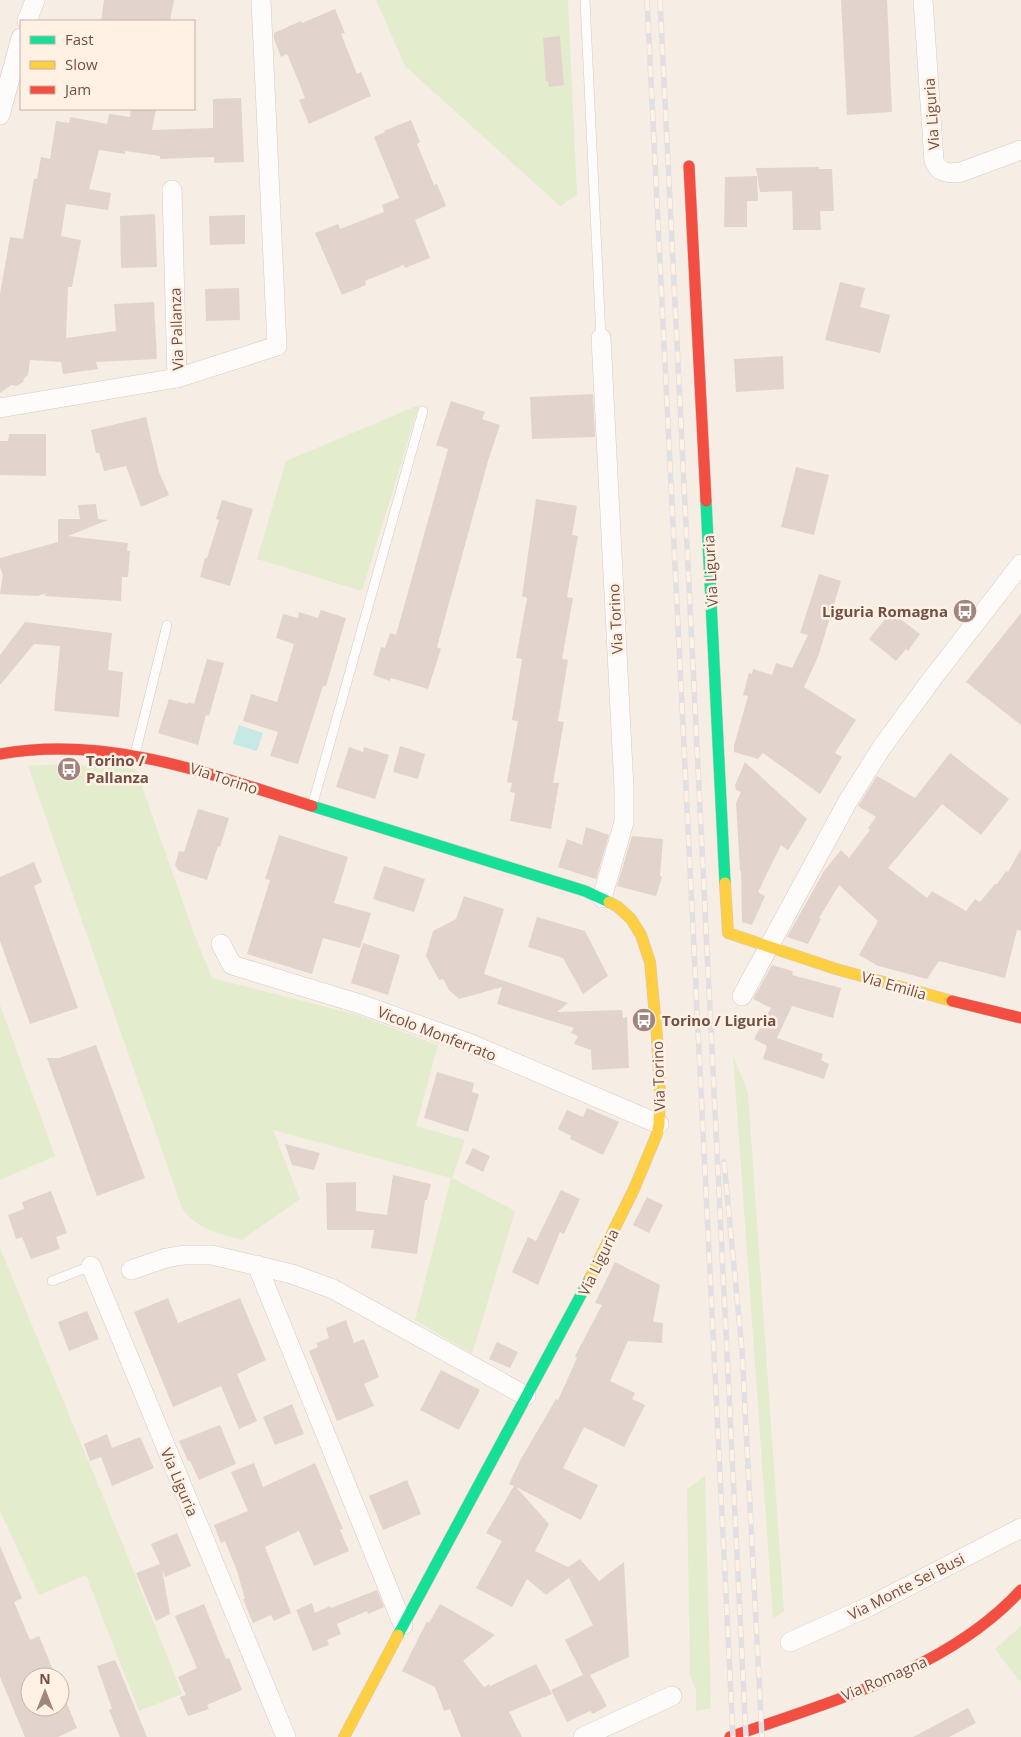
<svg xmlns="http://www.w3.org/2000/svg" width="1021" height="1737" font-family="'Open Sans',sans-serif">
	<rect width="100%" height="100%" fill="#f6ede4"/>
	<g fill="#e4ecce">
		<path d="M376,0H568L577,195L560,206L405,66Z"/>
		<path d="M419,405L362,591L257,559L286,461Z"/>
		<path d="M61,764L136,769L193,931L212,978L358,1015L438,1045L416,1126L465,1140L452,1178L515,1211L472,1354L415,1320L451,1178L273,1130L300,1199L242,1240C218,1233 197,1230 182,1208L28,766Z"/>
		<path d="M0,1005L55,1156L0,1180Z"/>
		<path d="M733,1055L748,1093L784,1612L773,1618Z"/>
		<path d="M0,1248L128,1557L182,1694L139,1711L86,1575L39,1595L0,1511Z"/>
		<path d="M705,1476L711,1708L696,1711V1690L690,1676L687,1489Z"/>
		<path d="M1021,1626V1683L995,1649Z"/>
	</g>
	<path fill="#c6e9e6" d="M239,725L263,733L257,751L233,744Z"/>
	<g fill="#e2d4cc">
		<path d="M104,0H174L170,21H101Z"/>
		<path d="M841,0H887L892,112L847,115Z"/>
		<path d="M335,9L345,33L341,34L357,74L361,72L371,96L309,124L299,100L305,98L298,80L287,54L281,57L274,39V33L301,21L302,23Z"/>
		<path d="M560,36L564,85L549,87L548,81L546,82L543,38Z"/>
		<path d="M241,98L244,162L214,163V157L160,159V156L125,151V154L99,150L89,189L111,193L108,210L66,204L61,236L81,240L72,287H68L66,338L116,331L114,304L154,302L157,359L96,362L98,369L63,374L61,362L30,360L28,375L24,378L23,382L17,386L11,385L0,393V294L10,237L23,239L34,179H37L41,157L50,159L56,121L69,123L70,117L107,124L109,114L130,117L131,109H156L152,130L213,128V99Z"/>
		<path d="M411,120L420,142L417,144L434,185L437,184L446,206L415,220L430,258L405,268L404,265L365,281L366,285L342,295L315,233L338,224L340,229L384,212L382,205L399,198L374,137L385,132L384,131Z"/>
		<path d="M819,167V169H832L834,211H820L821,230H793L792,191L760,192L756,168Z"/>
		<path d="M757,176L758,201H747V227H724L725,177Z"/>
		<path d="M155,214L157,267L121,268L120,216Z"/>
		<path d="M245,215V244L210,245L209,216Z"/>
		<path d="M840,282L865,288L860,307L890,315L880,353L825,340Z"/>
		<path d="M239,288L240,320L206,321L205,289Z"/>
		<path d="M783,356L784,389L736,392L734,359Z"/>
		<path d="M593,394L595,437L532,439L530,397Z"/>
		<path d="M451,401L485,412L482,419L500,425L488,461L437,647L441,649L428,689L391,678L390,681L373,675L381,647L385,648L390,633L396,635L448,449L436,445Z"/>
		<path d="M146,417L159,472L169,495L141,507L126,466L104,471L99,453H96L91,430Z"/>
		<path d="M9,434H46V476L0,475V441H8Z"/>
		<path d="M796,467L829,475L814,535L781,527Z"/>
		<path d="M536,499L577,506L572,535L578,536L567,597L573,598L562,659L568,660L558,721L564,722L553,783H559L551,829L510,821L515,793L510,792L512,783L507,782L518,721L512,720L522,659L516,658L527,598L522,596Z"/>
		<path d="M222,500L253,509L230,586L200,577L205,558H207L219,520L216,519Z"/>
		<path d="M96,504L98,519L108,520L68,536L128,543L127,551H130L128,577H122L121,601L44,596L47,593L38,596L0,594L3,575L0,567V558L58,542V519H80L78,505Z"/>
		<path d="M819,574L841,581L818,657L804,687L856,720L835,753L842,757L820,794L763,753L758,759L734,752V746L748,696L743,695L749,673L752,674L753,669L772,675L776,663L792,668L808,635L800,633Z"/>
		<path d="M321,610L346,618L326,686H323L298,764L270,756L278,732L243,721L251,694L277,702L294,644L276,638L283,614L298,618L299,612L318,618Z"/>
		<path d="M891,612L920,634L908,651L906,649L896,661L869,639Z"/>
		<path d="M1021,613V725L966,682Z"/>
		<path d="M25,622L112,633L108,670L123,672L119,717L54,711L60,646L34,644L0,685V655Z"/>
		<path d="M207,659L224,663L209,716L206,715L198,745L158,733L169,699L188,704V702L194,704Z"/>
		<path d="M400,746L425,754L418,779L393,772Z"/>
		<path d="M349,747L363,752L364,747L389,755L375,799L336,787Z"/>
		<path d="M950,753L1009,799L981,835L942,804L888,868L927,898L932,891L966,911L975,899L980,902L995,884H997L1006,871L1008,872L1021,849V931L1017,930L1005,978L939,961L927,979L875,965V964L859,955L878,921L839,885L819,918L821,919L808,944L787,937L824,871L841,850L849,858L870,830L868,828L876,817L858,806L877,776L915,798Z"/>
		<path d="M745,762L807,819L788,850L781,845L758,892L765,896L752,925L742,922L741,871H740L736,803L741,792L736,790L735,785Z"/>
		<path d="M198,809L229,818L220,847L218,846L207,880L179,871L175,865L179,851L184,852Z"/>
		<path d="M586,827L609,835L596,879L558,867L567,839L582,845Z"/>
		<path d="M279,835L348,857L334,903L371,913L360,948L323,938L312,974L247,954L270,880L265,879Z"/>
		<path d="M632,836L663,839L660,876L662,877L656,896L617,886Z"/>
		<path d="M34,862L42,882L34,886L78,1008L30,1024L0,941V877Z"/>
		<path d="M384,866L425,879L414,912L373,899Z"/>
		<path d="M464,896L504,909L484,974L568,1003L557,1012L622,1010L623,1018L627,1017L629,1068L592,1070L591,1050L574,1044L578,1036L571,1033L574,1028L497,1004L502,987L459,999L449,990L443,979L439,980L426,956L433,931L456,919Z"/>
		<path d="M537,917L585,931L608,976L583,994L563,958L528,947Z"/>
		<path d="M363,943L400,955L388,995L351,983Z"/>
		<path d="M772,965L792,971L793,972L792,975L841,988L833,1018L792,1006L777,1038L823,1054L821,1060L829,1064L824,1079L763,1059L767,1046L754,1039L771,1008L753,999Z"/>
		<path d="M96,1045L145,1178L97,1196L47,1058H59Z"/>
		<path d="M437,1072L474,1083L472,1092L479,1094L468,1132L424,1118Z"/>
		<path d="M587,1108L619,1122L603,1155L570,1139L571,1136L558,1129L567,1110L583,1117Z"/>
		<path d="M285,1144L320,1153L314,1170L292,1165Z"/>
		<path d="M473,1148L490,1156L483,1172L465,1163Z"/>
		<path d="M393,1175L431,1184L427,1200H425L417,1254L371,1248L374,1230H327L326,1183L356,1182V1211L387,1215Z"/>
		<path d="M561,1190L580,1199L564,1234L560,1232L538,1285L512,1272L528,1237L536,1241Z"/>
		<path d="M51,1191L67,1233L56,1237L60,1249L31,1259L22,1237L16,1239L8,1215L24,1209L22,1202Z"/>
		<path d="M647,1197L663,1205L649,1233L633,1225Z"/>
		<path d="M615,1262L660,1285L653,1322L663,1323L662,1343L628,1341L610,1381L635,1393L632,1399L645,1405L624,1447L584,1427L563,1468L598,1485L581,1520L516,1487L549,1524L535,1551L568,1567L580,1559L599,1581L624,1562L629,1657L590,1675L607,1706L593,1714L590,1711L567,1722L551,1690L583,1675L565,1640L593,1625L569,1578L546,1595L527,1579L512,1607L476,1588L502,1541L486,1533L514,1486L509,1484L521,1459L556,1399L558,1400L577,1358L575,1356L602,1305L595,1303Z"/>
		<path d="M168,1298L178,1323L240,1298L266,1360L237,1374L257,1421L239,1429L221,1386L173,1407L134,1312Z"/>
		<path d="M87,1311L99,1339L69,1351L58,1322Z"/>
		<path d="M346,1320L354,1343L364,1339L379,1377L364,1384L374,1406L337,1421L309,1351L318,1347L316,1343L329,1338L326,1328Z"/>
		<path d="M497,1342L518,1352L510,1368L489,1359Z"/>
		<path d="M441,1370L480,1390L459,1430L420,1410Z"/>
		<path d="M292,1404L304,1434L275,1445L263,1417Z"/>
		<path d="M220,1425L236,1464L199,1480L190,1461H188L179,1441Z"/>
		<path d="M107,1434L112,1448L140,1437L154,1468L112,1486L101,1457L90,1461L84,1444Z"/>
		<path d="M254,1463L263,1487L315,1463L343,1529L340,1530L349,1551L314,1566L299,1531L265,1547L291,1613L274,1621L271,1615L253,1623L243,1599H245L237,1571L225,1541L221,1543L214,1525L248,1511L231,1472Z"/>
		<path d="M407,1480L421,1514L383,1530L369,1496Z"/>
		<path d="M177,1533L191,1566L165,1577L162,1569L170,1614L156,1621L136,1573L160,1564L151,1544Z"/>
		<path d="M0,1546L22,1598L14,1602L30,1640L39,1636L56,1677H30V1707H60V1687L77,1728L58,1737H25L0,1677Z"/>
		<path d="M377,1590L384,1607L368,1614L367,1611L337,1624L341,1634L327,1640L329,1645L313,1651L296,1610L312,1603L315,1613L330,1606L331,1608Z"/>
		<path d="M204,1604L226,1659L229,1658L242,1690L207,1705L209,1709L188,1716L180,1697L186,1695L178,1677L197,1668L175,1616Z"/>
		<path d="M440,1604L495,1635L463,1661L484,1687L489,1684L490,1686L536,1664L552,1694L509,1712L522,1737H461L450,1709L444,1711L435,1687L402,1671L427,1621L429,1623Z"/>
		<path d="M115,1660L120,1671L147,1737H120L109,1710L112,1709L97,1666Z"/>
		<path d="M968,1708L976,1723L949,1737H913Z"/>
	</g>
	<g fill="none" stroke-linecap="round" stroke-linejoin="round">
		<g stroke="#d7cac3" stroke-width="10">
			<g id="lane">
				<path d="M585,0L601,338"/>
				<path d="M135,754L167,625"/>
				<path d="M313,803L423,411"/>
				<path d="M52,1281L91,1266"/>
			</g>
		</g>
		<g stroke="#d7cac3" stroke-width="20">
			<g id="street">
				<path d="M923,0L934,161C939,173 948,174 961,172L1021,150"/>
				<path d="M27,21L35,0"/>
				<path d="M0,115L21,38"/>
				<path d="M601,338L624,789V822L602,898"/>
				<path d="M177,378L277,346L261,0"/>
				<path d="M0,408L177,378L172,190"/>
				<path d="M221,944L232,965L360,1004L471,1044L659,1124"/>
				<path d="M742,996L848,801L882,747L932,679L1021,564"/>
				<path d="M257,1265L403,1625"/>
				<path d="M91,1266L286,1737"/>
				<path d="M131,1270L166,1258L184,1255H212L292,1274L333,1289L526,1396"/>
				<path d="M790,1642L868,1607L1021,1528"/>
				<path d="M583,1737L672,1696"/>
			</g>
		</g>
		<g stroke="#d6c8c1" stroke-width="12">
			<g id="fast">
				<path d="M706,501L725,883"/>
				<path d="M312,806L585,891L609,902"/>
				<path d="M398,1635L590,1278"/>
			</g>
		</g>
		<g stroke="#d6c8c1" stroke-width="12">
			<g id="slow">
				<path d="M725,883L728,933L836,969L952,1001"/>
				<path d="M590,1278L634,1189L657,1134L659,1124L660,1093L657,1037L650,962L641,935L631,919L618,907L609,902"/>
				<path d="M344,1737L398,1635"/>
			</g>
		</g>
		<g stroke="#d6c8c1" stroke-width="12">
			<g id="jam">
				<path d="M689,166L706,501"/>
				<path d="M0,754C109,735 209,774 312,806"/>
				<path d="M952,1001L1021,1018"/>
				<path d="M730,1737C829,1702 948,1670 1021,1590"/>
			</g>
		</g>
		<use href="#lane" stroke="#fefcfb" stroke-width="9"/>
		<use href="#street" stroke="#fefcfb" stroke-width="19"/>
		<use href="#fast" stroke="#16e098" stroke-width="11"/>
		<use href="#slow" stroke="#ffcf43" stroke-width="11"/>
		<use href="#jam" stroke="#f24e42" stroke-width="11"/>
		<g stroke="#e2dfe3" stroke-width="5.5">
			<g id="rail">
				<path d="M647,0L733,1737"/>
				<path d="M660,0L746,1737"/>
				<path d="M724,1162L742,1350L762,1737"/>
			</g>
		</g>
		<use href="#rail" stroke="#fff1e4" stroke-width="4" stroke-dasharray="11" stroke-linecap="butt"/>
	</g>
	<defs>
		<g id="bus-disc" transform="scale(1.25)"><circle r="9.5" fill="#a2867d" stroke="#fff1e4"/><path d="M-5-6H5V4H4V6H2V4H-2V6H-4V4H-5ZM-3.5-4V0h7V-4ZM-3.5 1.2v1.5H-2V1.2ZM2 1.2v1.5H3.5V1.2Z" fill="#fff"/></g>
	</defs>
	<g fill-rule="evenodd">
		<use href="#bus-disc" x="965" y="611"/>
		<use href="#bus-disc" x="69" y="769"/>
		<use href="#bus-disc" x="644" y="1020"/>
	</g>
	<g text-anchor="middle" dominant-baseline="central" stroke-width="5" stroke-linejoin="round" paint-order="stroke">
		<g font-size="15" fill="#744f45" stroke="#fff1e4">
			<text transform="translate(931 114) rotate(-94)">Via Liguria</text>
			<text transform="translate(176 329) rotate(-92)">Via Pallanza</text>
			<text transform="translate(710 571) rotate(-93)">Via Liguria</text>
			<text transform="translate(615 619) rotate(-93)">Via Torino</text>
			<text transform="translate(224 778) rotate(18)">Via Torino</text>
			<text transform="translate(894 985) rotate(16)">Via Emilia</text>
			<text transform="translate(437 1033) rotate(21)">Vicolo Monferrato</text>
			<text transform="translate(658 1076) rotate(-92)">Via Torino</text>
			<text transform="translate(598 1262) rotate(-64)">Via Liguria</text>
			<text transform="translate(180 1482) rotate(67)">Via Liguria</text>
			<text transform="translate(906 1586) rotate(-27)">Via Monte Sei Busi</text>
			<text transform="translate(884 1678) rotate(-23)">Via Romagna</text>
		</g>
		<g font-size="15" font-weight="bold" fill="#744f45" stroke="#fff1e4" text-anchor="start">
			<text x="948" y="611" text-anchor="end">Liguria Romagna</text>
			<text x="86" y="760">Torino /<tspan x="86" dy="17">Pallanza</tspan></text>
			<text x="662" y="1020">Torino / Liguria</text>
		</g>
	</g>
	<rect x="20" y="20" width="175" height="90" fill="#fff1e4" stroke="#c7b0a4"/>
	<rect x="30" y="36" width="25" height="8" fill="#16e098" stroke="#c7b0a4"/>
	<text x="65" y="45" font-size="15" fill="#744f45">Fast</text>
	<rect x="30" y="61" width="25" height="8" fill="#ffcf43" stroke="#c7b0a4"/>
	<text x="65" y="70" font-size="15" fill="#744f45">Slow</text>
	<rect x="30" y="86" width="25" height="8" fill="#f24e42" stroke="#c7b0a4"/>
	<text x="65" y="95" font-size="15" fill="#744f45">Jam</text>
	<g transform="translate(45 1692)"><circle r="24" fill="#fff1e4" stroke="#c7b0a4"/>
	<path d="M0-4L9 19L0 12L-9 19Z" fill="#a2867d"/>
	<text y="-8" font-size="14" font-weight="bold" text-anchor="middle" fill="#744f45">N</text>
	</g>
</svg>
